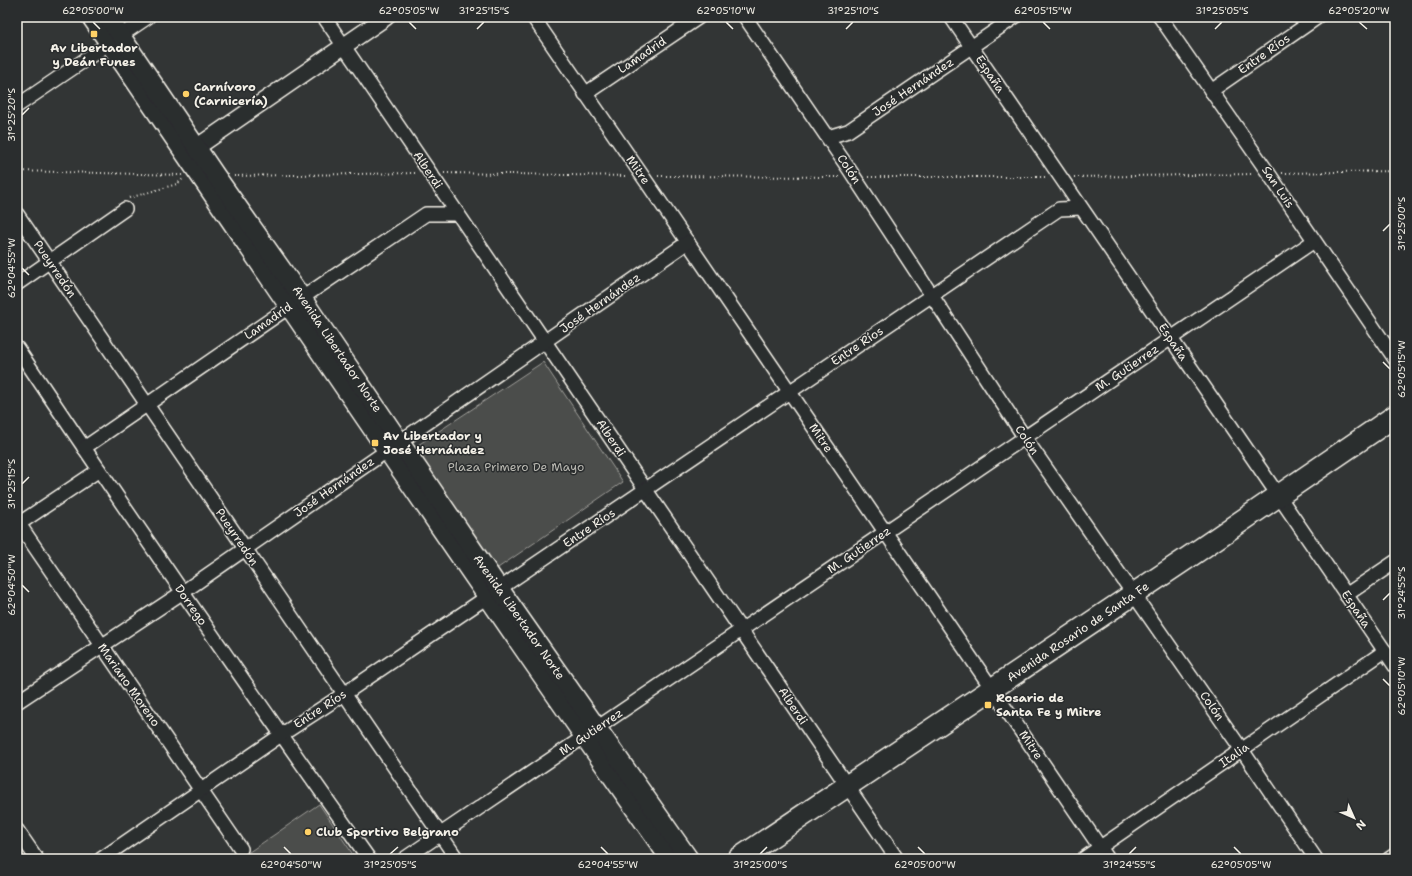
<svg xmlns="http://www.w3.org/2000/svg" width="1412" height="876" font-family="'Shantell Sans',sans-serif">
	<rect width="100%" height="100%" fill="#323535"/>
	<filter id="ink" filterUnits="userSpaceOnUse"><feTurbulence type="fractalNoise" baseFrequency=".025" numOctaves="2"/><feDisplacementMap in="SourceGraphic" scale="8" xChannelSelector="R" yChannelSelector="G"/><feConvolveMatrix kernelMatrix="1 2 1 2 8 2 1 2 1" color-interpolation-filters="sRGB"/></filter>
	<g filter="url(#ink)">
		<g fill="#4b4d4c" stroke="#a09f9a">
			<path d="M543,362L623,482L495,570L412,449Z"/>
			<path d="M319,804L356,859H239Z"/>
		</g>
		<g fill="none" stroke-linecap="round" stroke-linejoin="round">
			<g stroke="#f4f1e8" stroke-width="16">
				<g id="minor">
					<path d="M324,17L897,859"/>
					<path d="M533,17L648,184L1108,859"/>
					<path d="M745,17L849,169L1027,441L1242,750L1316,859"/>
					<path d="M951,17L1395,666"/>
					<path d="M1160,17L1269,174L1395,359"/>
					<path d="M1211,91L1318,17"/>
					<path d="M585,94L699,17"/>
					<path d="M17,106L148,17"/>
					<path d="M828,137L848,131L1015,17"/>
					<path d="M17,214L457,859"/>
					<path d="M17,284L125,209"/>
					<path d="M17,348C132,520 249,690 369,859"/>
					<path d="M84,448L302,298L426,214H458"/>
					<path d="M17,521L241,849"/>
					<path d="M17,525L99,470"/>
					<path d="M1346,595L1395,562"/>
					<path d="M17,702L183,592L688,242"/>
					<path d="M17,830L37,859"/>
					<path d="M101,859L281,735L344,694L1059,209L1081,208"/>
					<path d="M404,859L1314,241"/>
					<path d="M1083,859L1385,651"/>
					<path d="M1389,859L1395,855"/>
				</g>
			</g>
			<g stroke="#f4f1e8" stroke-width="19">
				<path id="tertiary" d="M187,154L386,17"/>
			</g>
			<g stroke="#f4f1e8" stroke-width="21">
				<g id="secondary">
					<path d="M91,17C284,297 473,581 670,859"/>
					<path d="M108,17L216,176L302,298L499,588L689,859"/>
				</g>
			</g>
			<g stroke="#f4f1e8" stroke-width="24">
				<path id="primary" d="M738,859L1189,557L1395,416"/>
			</g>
			<g stroke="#f4f1e8" stroke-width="2" stroke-dasharray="1 3" stroke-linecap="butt">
				<path d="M17,171L182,175"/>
				<path d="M444,173L628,176"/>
				<path d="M1282,173L1395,171"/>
				<path d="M234,176L416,173"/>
				<path d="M658,176L840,177"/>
				<path d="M868,177H1046"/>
				<path d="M1074,177L1254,174"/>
				<path d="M129,198L177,184L184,178"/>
			</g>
			<use href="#minor" stroke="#2a2d2e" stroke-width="13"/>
			<use href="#tertiary" stroke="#2a2d2e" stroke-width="16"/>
			<use href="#secondary" stroke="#2a2d2e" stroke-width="18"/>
			<use href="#primary" stroke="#2a2d2e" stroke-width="21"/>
		</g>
	</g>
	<path fill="none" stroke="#f4f1e8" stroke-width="1.5" d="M93,22L100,29M409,22L416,29M726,22L733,29M1043,22L1050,29M1359,22L1367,29M477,29L484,22M846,29L853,22M1215,29L1222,22M22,115L29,108M1383,231L1390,224M22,268L29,275M1383,362L1390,369M22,484L29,477M22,585L29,592M1383,600L1390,593M1383,679L1390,686M284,847L291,854M601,847L608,854M918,847L925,854M1234,847L1241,854M390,854L398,847M760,854L767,847M1129,854L1136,847"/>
	<g fill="#ffd166" stroke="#2a2d2e" stroke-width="1.5">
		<rect x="90" y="30" width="8" height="8" rx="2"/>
		<circle cx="186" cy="94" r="4"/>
		<rect x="371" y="439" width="8" height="8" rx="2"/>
		<rect x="984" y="701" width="8" height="8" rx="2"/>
		<circle cx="308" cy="832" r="4"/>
	</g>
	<g text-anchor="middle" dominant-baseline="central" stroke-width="3" stroke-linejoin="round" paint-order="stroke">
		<g font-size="12" font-weight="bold" fill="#f4f1e8" stroke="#2a2d2e" text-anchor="start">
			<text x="94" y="48" text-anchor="middle">Av Libertador<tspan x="94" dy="14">y Deán Funes</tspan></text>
			<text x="194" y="87">Carnívoro<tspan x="194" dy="14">(Carnicería)</tspan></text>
			<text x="383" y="436">Av Libertador y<tspan x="383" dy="14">José Hernández</tspan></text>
			<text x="996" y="698">Rosario de<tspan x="996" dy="14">Santa Fe y Mitre</tspan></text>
			<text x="316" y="832">Club Sportivo Belgrano</text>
		</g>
		<g font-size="12" fill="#f4f1e8" stroke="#2a2d2e">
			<text transform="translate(1264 54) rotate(-35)">Entre Ríos</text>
			<text transform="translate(642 55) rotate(-34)">Lamadrid</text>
			<text transform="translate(990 74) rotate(56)">España</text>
			<text transform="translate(913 87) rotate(-34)">José Hernández</text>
			<text transform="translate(849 169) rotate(57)">Colón</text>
			<text transform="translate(428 170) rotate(56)">Alberdi</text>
			<text transform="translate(638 170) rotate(55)">Mitre</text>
			<text transform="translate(1278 187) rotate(56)">San Luis</text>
			<text transform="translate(55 269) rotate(56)">Pueyrredón</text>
			<text transform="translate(600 303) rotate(-35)">José Hernández</text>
			<text transform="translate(268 321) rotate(-35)">Lamadrid</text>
			<text transform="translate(1173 342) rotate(56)">España</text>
			<text transform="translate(857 346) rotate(-34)">Entre Ríos</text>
			<text transform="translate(337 349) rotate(56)">Avenida Libertador Norte</text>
			<text transform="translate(1127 368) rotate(-34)">M. Gutierrez</text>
			<text transform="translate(611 438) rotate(56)">Alberdi</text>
			<text transform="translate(821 438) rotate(56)">Mitre</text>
			<text transform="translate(1027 440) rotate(56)">Colón</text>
			<text transform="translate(334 487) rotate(-35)">José Hernández</text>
			<text transform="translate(589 528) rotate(-34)">Entre Ríos</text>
			<text transform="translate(237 537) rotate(56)">Pueyrredón</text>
			<text transform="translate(859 550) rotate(-34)">M. Gutierrez</text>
			<text transform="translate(191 605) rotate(55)">Dorrego</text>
			<text transform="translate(1356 609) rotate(56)">España</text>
			<text transform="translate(519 617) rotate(55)">Avenida Libertador Norte</text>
			<text transform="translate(1078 632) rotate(-34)">Avenida Rosario de Santa Fe</text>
			<text transform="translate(129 685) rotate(55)">Mariano Moreno</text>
			<text transform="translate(793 706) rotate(56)">Alberdi</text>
			<text transform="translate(1212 706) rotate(55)">Colón</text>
			<text transform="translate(320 709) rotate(-33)">Entre Ríos</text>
			<text transform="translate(591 732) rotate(-34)">M. Gutierrez</text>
			<text transform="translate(1031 745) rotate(56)">Mitre</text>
			<text transform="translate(1234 755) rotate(-35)">Italia</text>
		</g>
		<g font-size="12" fill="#b9b8b1" stroke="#2a2d2e">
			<text x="516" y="467">Plaza Primero De Mayo</text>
		</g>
	</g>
	<rect width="1412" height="876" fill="none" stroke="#2a2d2e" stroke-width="44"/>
	<g transform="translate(1354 818) rotate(135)" stroke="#2a2d2e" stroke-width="3" paint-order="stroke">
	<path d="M0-3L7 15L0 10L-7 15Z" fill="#f4f1e8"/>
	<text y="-6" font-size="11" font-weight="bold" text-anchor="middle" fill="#f4f1e8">N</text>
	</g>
	<rect x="22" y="22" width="1368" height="832" fill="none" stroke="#f4f1e8" stroke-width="1.5"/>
	<g font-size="10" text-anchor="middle" fill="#f4f1e8">
		<text x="93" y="14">62°05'00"W</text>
		<text x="409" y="14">62°05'05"W</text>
		<text x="484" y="14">31°25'15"S</text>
		<text x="726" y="14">62°05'10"W</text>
		<text x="853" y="14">31°25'10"S</text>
		<text x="1043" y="14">62°05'15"W</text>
		<text x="1222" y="14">31°25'05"S</text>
		<text x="1359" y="14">62°05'20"W</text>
		<text transform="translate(11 115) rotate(-90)" y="4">31°25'20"S</text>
		<text transform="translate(1401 224) rotate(-90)" y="4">31°25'00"S</text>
		<text transform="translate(11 268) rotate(-90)" y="4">62°04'55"W</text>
		<text transform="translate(1401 369) rotate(-90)" y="4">62°05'15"W</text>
		<text transform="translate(11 484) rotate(-90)" y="4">31°25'15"S</text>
		<text transform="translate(11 585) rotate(-90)" y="4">62°04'50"W</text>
		<text transform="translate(1401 593) rotate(-90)" y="4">31°24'55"S</text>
		<text transform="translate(1401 686) rotate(-90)" y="4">62°05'10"W</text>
		<text x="291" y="868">62°04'50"W</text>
		<text x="390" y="868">31°25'05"S</text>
		<text x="608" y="868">62°04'55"W</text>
		<text x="760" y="868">31°25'00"S</text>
		<text x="925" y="868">62°05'00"W</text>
		<text x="1129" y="868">31°24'55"S</text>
		<text x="1241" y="868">62°05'05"W</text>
	</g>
</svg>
